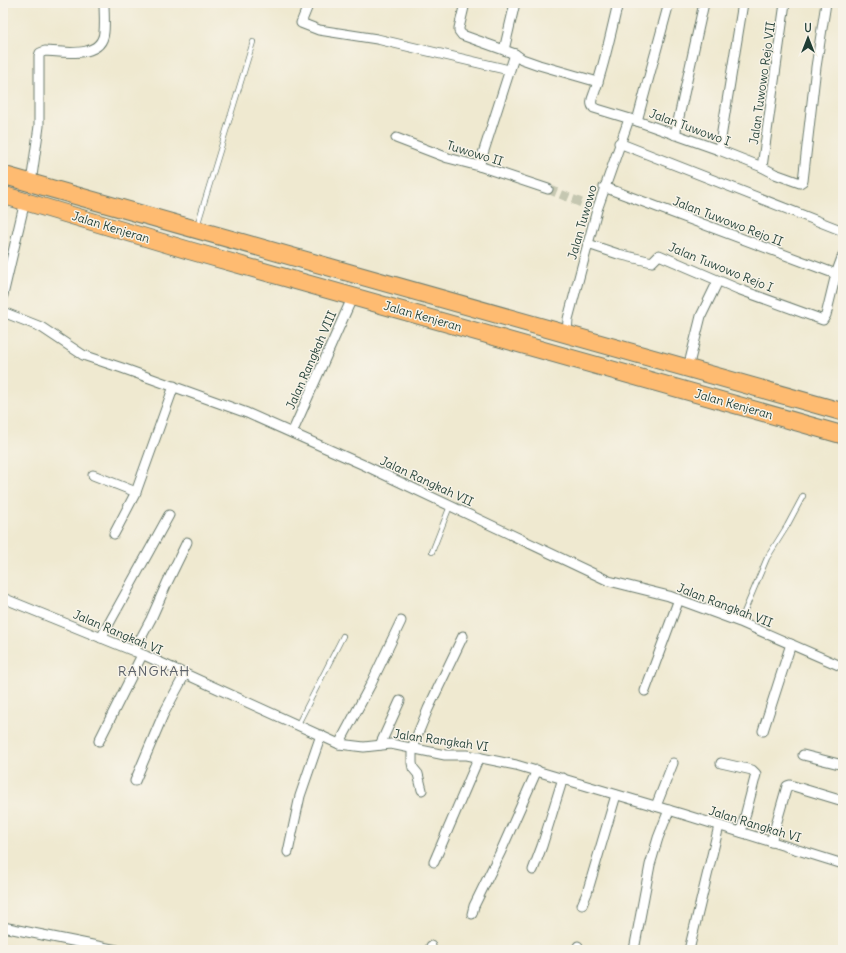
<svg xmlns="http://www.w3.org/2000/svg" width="846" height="953" font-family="Delius,sans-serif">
	<rect width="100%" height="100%" fill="#f7f3e8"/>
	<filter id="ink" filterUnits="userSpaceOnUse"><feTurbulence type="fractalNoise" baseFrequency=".025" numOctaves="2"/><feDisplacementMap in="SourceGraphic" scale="8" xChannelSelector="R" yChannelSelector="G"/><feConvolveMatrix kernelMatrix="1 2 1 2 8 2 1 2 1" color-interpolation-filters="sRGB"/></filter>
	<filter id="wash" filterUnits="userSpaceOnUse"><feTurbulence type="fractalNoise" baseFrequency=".012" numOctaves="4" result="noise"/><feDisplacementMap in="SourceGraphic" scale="16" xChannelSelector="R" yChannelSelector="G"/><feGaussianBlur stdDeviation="0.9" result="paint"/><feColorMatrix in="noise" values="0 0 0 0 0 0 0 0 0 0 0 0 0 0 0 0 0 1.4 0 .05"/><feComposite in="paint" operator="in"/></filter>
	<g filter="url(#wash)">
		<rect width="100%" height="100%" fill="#efe9d0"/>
	</g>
	<g filter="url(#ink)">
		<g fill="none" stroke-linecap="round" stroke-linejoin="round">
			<path stroke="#c5c7b1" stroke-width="9" stroke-dasharray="9 4.5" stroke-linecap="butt" d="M548,189L591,207"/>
			<g stroke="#68796b" stroke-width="6">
				<g id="lane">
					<path d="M197,226L253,42"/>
					<path d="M432,552L450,506"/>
					<path d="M740,622L767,558L787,526L803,496"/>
					<path d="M298,724L343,636"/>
				</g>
			</g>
			<g stroke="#68796b" stroke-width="11">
				<g id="street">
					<path d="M309,3L301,23L319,30L377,39L509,70"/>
					<path d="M465,3L459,28V31L462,35L504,50L515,54L522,59L539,65L598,82"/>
					<path d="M618,3C611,32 605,62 595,91C593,97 589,103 594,108L637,121L719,150L762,167L775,174L800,183L803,181L816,67L826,3"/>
					<path d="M504,50L515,3"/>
					<path d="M637,121L669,3"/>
					<path d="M675,135L704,3"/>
					<path d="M396,138L448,158L479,166L548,189"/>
					<path d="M619,143L843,231"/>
					<path d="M719,150L743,3"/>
					<path d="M479,166L515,54"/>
					<path d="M762,167L785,3"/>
					<path d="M31,183L39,126V56L40,53L45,51C64,52 102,59 104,32C105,22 104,12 104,3"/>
					<path d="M604,187L836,274"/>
					<path d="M588,244L618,254L652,262L659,255L738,289L823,320L826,315L836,274L843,255"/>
					<path d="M3,295L25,201"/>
					<path d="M3,312L41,327L83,355L122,368L247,413L366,466L609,581L669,596L740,622L843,667"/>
					<path d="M567,334L568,319L597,210L629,119"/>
					<path d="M688,368L701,316L718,281"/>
					<path d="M292,433L353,296"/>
					<path d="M93,475L136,492"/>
					<path d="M114,534L136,492L174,386"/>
					<path d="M3,598L146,656L339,744L364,747L391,744L445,755H467L516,765L682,814L843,864"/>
					<path d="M101,638L169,515"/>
					<path d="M134,651L151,619L167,583L187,542"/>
					<path d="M645,691L679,599"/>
					<path d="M763,731L791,644"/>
					<path d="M99,741L142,655"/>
					<path d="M339,744L371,684L401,621"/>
					<path d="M380,745L400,701"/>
					<path d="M803,755L843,765"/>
					<path d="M721,763L752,770L756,774L741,832"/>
					<path d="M135,781L163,715L185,674"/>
					<path d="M422,790L418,774L413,768L412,763V748L428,709L463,636"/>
					<path d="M656,806L673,763"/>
					<path d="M771,842L787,786L790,785L843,801"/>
					<path d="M288,852L300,796L321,735"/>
					<path d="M434,862L479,757"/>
					<path d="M533,870L542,846L563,778"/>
					<path d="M582,905L587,893L616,795"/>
					<path d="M472,914L474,906L501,851L537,770"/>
					<path d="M3,927L117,950"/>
					<path d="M430,950L431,946"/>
					<path d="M577,950L578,946"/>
					<path d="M634,950L650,865L658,838L669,810"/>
					<path d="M689,950L719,826"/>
				</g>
			</g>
			<g stroke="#68796b" stroke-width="19">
				<g id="highway">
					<path d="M3,175L843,412"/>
					<path d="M3,195L191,251L843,435"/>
				</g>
			</g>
			<use href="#lane" stroke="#fff" stroke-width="4.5"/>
			<use href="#street" stroke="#fff" stroke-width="9"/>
			<use href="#highway" stroke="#febb71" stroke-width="17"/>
		</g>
	</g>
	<g text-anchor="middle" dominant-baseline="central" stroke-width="3" stroke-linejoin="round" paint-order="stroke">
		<g font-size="12" fill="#1f3d34" stroke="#f7f3e8">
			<text transform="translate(762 83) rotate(-82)">Jalan Tuwowo Rejo VII</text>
			<text transform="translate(690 127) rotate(20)">Jalan Tuwowo I</text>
			<text transform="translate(475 153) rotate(17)">Tuwowo II</text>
			<text transform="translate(728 221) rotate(21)">Jalan Tuwowo Rejo II</text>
			<text transform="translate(582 222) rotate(-74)">Jalan Tuwowo</text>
			<text transform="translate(111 227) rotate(17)">Jalan Kenjeran</text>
			<text transform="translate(721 267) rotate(22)">Jalan Tuwowo Rejo I</text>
			<text transform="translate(423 316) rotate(16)">Jalan Kenjeran</text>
			<text transform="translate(311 360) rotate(-66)">Jalan Rangkah VIII</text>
			<text transform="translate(734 404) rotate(16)">Jalan Kenjeran</text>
			<text transform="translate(427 481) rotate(25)">Jalan Rangkah VII</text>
			<text transform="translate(725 605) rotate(21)">Jalan Rangkah VII</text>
			<text transform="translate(118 632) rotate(23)">Jalan Rangkah VI</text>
			<text transform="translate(441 740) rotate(8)">Jalan Rangkah VI</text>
			<text transform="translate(755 824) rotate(17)">Jalan Rangkah VI</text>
		</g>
		<g font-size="14" letter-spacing="1" fill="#5e636a" stroke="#f7f3e8">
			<text x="154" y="671">RANGKAH</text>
		</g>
	</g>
	<rect width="846" height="953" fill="none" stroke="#f7f3e8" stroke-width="16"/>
	<g transform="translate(808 38)" stroke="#f7f3e8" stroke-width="3" paint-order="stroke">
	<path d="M0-3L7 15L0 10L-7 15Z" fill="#1f3d34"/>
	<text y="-6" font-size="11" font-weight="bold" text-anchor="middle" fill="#1f3d34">U</text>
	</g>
</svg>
